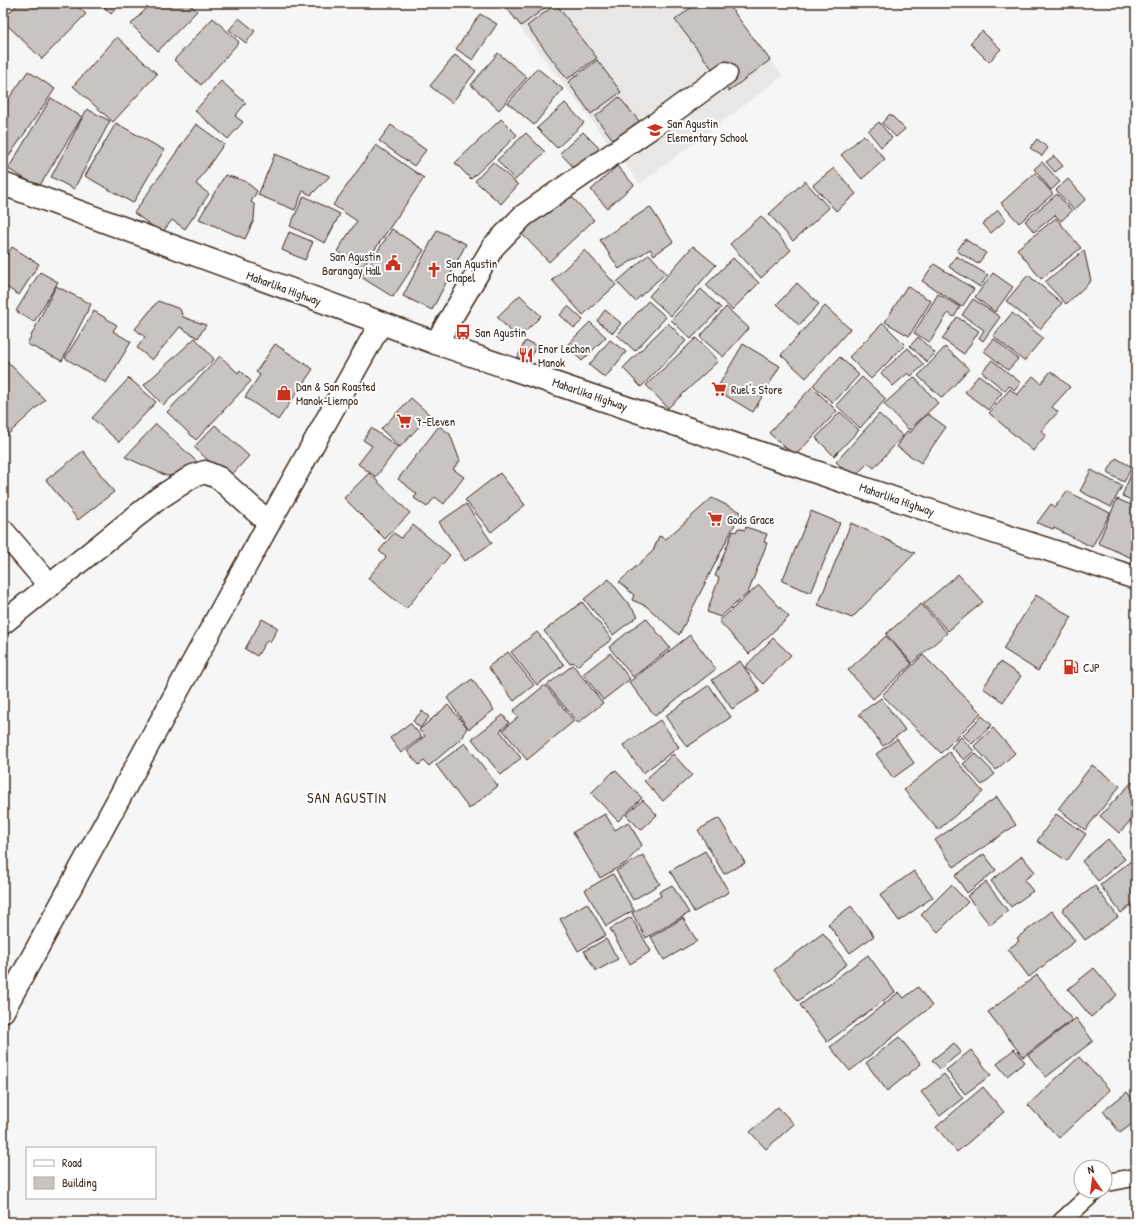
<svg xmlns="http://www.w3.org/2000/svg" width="1139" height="1225" font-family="'Patrick Hand',sans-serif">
	<rect width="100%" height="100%" fill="#f7f6f6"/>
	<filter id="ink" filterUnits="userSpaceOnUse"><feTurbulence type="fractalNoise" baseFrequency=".025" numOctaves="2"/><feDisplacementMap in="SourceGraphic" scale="8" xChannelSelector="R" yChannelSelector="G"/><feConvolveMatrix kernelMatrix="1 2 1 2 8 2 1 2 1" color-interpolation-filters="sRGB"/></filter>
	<g filter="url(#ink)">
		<path fill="#e9e7e6" d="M501,3H727L783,76L640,184Z"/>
		<g fill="#c9c3c1" stroke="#3b2a1e">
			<path d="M19,3H74L86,14L42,59L3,21V19Z"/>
			<path d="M100,3H121L111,14Z"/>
			<path d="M152,3H188L197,11L158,51L131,24Z"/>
			<path d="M503,3H550V4L521,26Z"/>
			<path d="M697,3H727L770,60L729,91L675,20Z"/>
			<path d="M556,4L597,58L567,79L527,26Z"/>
			<path d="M480,14L497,24L473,60L456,49Z"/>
			<path d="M213,18L239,42L201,85L174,60Z"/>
			<path d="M239,18L255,31L246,43L229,30Z"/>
			<path d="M982,31L1001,49L989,62L970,43Z"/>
			<path d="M117,37L157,74L113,122L73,86Z"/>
			<path d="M498,53L527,77L499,110L471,85Z"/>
			<path d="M455,55L476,71L452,103L430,86Z"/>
			<path d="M597,60L621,92L591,114L568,82Z"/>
			<path d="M537,68L563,89L534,125L508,103Z"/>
			<path d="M28,71L55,89L7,159L3,156V107Z"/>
			<path d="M221,81L246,103L235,116L243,122L228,139L195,111Z"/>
			<path d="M619,97L644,127L619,147L595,117Z"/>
			<path d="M51,98L82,117L39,187L8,169Z"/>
			<path d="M565,103L584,123L557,148L537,128Z"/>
			<path d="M87,109L110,121L74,189L51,177Z"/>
			<path d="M890,114L905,129L896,137L882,123Z"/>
			<path d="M501,119L517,135L471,179L455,163Z"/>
			<path d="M879,122L892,138L881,147L868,131Z"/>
			<path d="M116,123L164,150L133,203L85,176Z"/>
			<path d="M196,124L224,144L196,184L209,194L185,229L172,220L162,233L134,213Z"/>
			<path d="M391,125L426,150L414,166L379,141Z"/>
			<path d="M583,132L603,152L580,174L560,153Z"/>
			<path d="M526,133L545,152L515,180L497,160Z"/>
			<path d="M864,135L885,159L862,179L841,155Z"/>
			<path d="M1037,139L1048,148L1042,156L1030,148Z"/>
			<path d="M376,145L424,178L362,268L337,251L357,221L333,205Z"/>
			<path d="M275,154L330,176L311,195L303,191L295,210L258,195Z"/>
			<path d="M1054,156L1063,166L1055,172L1046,162Z"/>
			<path d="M493,162L518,185L501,204L475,181Z"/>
			<path d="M1042,162L1060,182L1051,190L1034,169Z"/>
			<path d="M617,166L634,185L607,208L591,190Z"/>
			<path d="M834,168L856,194L836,211L813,185Z"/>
			<path d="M1035,173L1053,194L1019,223L1001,203Z"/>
			<path d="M225,175L245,181L257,191L251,202L255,205L254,220L245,239L199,219Z"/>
			<path d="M1068,179L1086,199L1074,210L1056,190Z"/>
			<path d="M805,181L829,208L793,241L769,214Z"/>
			<path d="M566,191L594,220L549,262L521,233Z"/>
			<path d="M1057,194L1072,211L1061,221L1055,215L1034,232L1025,221Z"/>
			<path d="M304,196L340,214L325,243L290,226Z"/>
			<path d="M650,207L673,242L654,255L650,249L619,269L600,240Z"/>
			<path d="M998,210L1006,220L991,233L983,224Z"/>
			<path d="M761,216L791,250L761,278L730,244Z"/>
			<path d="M1056,218L1081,248L1041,279L1017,249Z"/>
			<path d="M392,229L424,250L393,297L361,277Z"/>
			<path d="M437,230L466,244L432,310L403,296Z"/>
			<path d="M289,232L313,242L305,260L282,250Z"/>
			<path d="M965,239L986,253L978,264L957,251Z"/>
			<path d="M693,246L716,265L671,316L649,296Z"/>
			<path d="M12,247L39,264L19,295L3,285V261Z"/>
			<path d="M585,250L616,285L583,315L552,280Z"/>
			<path d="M1084,250L1091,281L1066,304L1045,282Z"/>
			<path d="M649,254L666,273L635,301L617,282Z"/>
			<path d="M956,256L988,275L980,287L949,267Z"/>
			<path d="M733,258L759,283L732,310L706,285Z"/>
			<path d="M934,264L974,289L962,307L922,281Z"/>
			<path d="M40,272L58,282L34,322L16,311Z"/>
			<path d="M993,273L1013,287L995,312L975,297Z"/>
			<path d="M1028,275L1062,303L1040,329L1006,301Z"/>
			<path d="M797,283L819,304L799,325L777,304Z"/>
			<path d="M56,286L91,304L62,361L27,344Z"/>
			<path d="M907,286L931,301L909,336L885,322Z"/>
			<path d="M701,289L721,308L691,339L671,320Z"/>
			<path d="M938,294L960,307L954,317L948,313L930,342L914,333Z"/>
			<path d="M520,295L541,316L518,339L497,317Z"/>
			<path d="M973,299L1000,317L983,341L979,338L984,330L962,315Z"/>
			<path d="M158,301L180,309L183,317L206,325L198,338L180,327L152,360L137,348L145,337L135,329Z"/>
			<path d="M648,301L666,317L635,351L617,335Z"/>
			<path d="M568,306L583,320L574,328L560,315Z"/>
			<path d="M825,306L850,329L806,378L781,355Z"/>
			<path d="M726,307L749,328L723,357L700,337Z"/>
			<path d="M605,310L621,323L613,333L597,321Z"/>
			<path d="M94,311L117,325L113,331L131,342L106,383L65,358Z"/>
			<path d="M1012,313L1043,338L1024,361L993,336Z"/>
			<path d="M957,317L979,331L964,354L942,339Z"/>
			<path d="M590,322L606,337L582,361L566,346Z"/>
			<path d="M668,323L686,341L641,387L623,368Z"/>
			<path d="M883,323L905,345L871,379L849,357Z"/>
			<path d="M918,337L935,353L927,362L910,346Z"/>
			<path d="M195,338L214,359L163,405L144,385Z"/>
			<path d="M696,338L718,361L668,408L646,385Z"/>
			<path d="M994,339L1018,359L1008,370L984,351Z"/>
			<path d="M610,340L626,352L605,378L589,365Z"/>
			<path d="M525,341L536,345L528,366L516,361Z"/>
			<path d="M275,344L313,369L278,420L245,397L260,375L256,372Z"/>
			<path d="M743,344L780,366L753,412L716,390Z"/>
			<path d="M945,347L969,369L942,398L918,376Z"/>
			<path d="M908,348L924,365L911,376L908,373L893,386L881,373Z"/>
			<path d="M220,356L238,373L240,370L251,381L196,440L167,412Z"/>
			<path d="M840,357L859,375L833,403L813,385Z"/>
			<path d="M6,360L45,400L3,439V363Z"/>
			<path d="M992,360L1021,383L1015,390L1009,386L1005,391L982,372Z"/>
			<path d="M1051,371L1070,387L1052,407L1058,412L1041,431L1046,435L1033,451L989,413L1010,389L1017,395L1033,376L1041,383Z"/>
			<path d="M979,375L1002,393L988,410L965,392Z"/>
			<path d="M862,377L886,399L860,428L836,405Z"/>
			<path d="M914,377L938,403L909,430L884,404Z"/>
			<path d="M129,378L156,402L119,442L92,418Z"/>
			<path d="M812,387L837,411L795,456L769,433Z"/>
			<path d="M411,398L430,415L400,447L381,429Z"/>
			<path d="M840,412L859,430L834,456L816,438Z"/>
			<path d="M879,414L903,436L874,468L868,463L853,478L836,462Z"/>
			<path d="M928,414L946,427L921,463L897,447L907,431L910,433L917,424Z"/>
			<path d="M156,424L206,470L167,476L125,457Z"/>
			<path d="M215,425L249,456L228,479L194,447Z"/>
			<path d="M439,426L450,434L460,461L453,469L464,477L444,504L435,497L427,507L414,498L417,494L398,479Z"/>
			<path d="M371,428L398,447L376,477L358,464L372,446L363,440Z"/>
			<path d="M83,451L114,492L78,520L46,480Z"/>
			<path d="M1116,458L1132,467L1124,482L1107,473Z"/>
			<path d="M1091,470L1122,486L1111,507L1080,491Z"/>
			<path d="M369,473L410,513L385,539L344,498Z"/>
			<path d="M500,473L525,505L491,532L465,500Z"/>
			<path d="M1131,474L1136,476V502L1122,496Z"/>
			<path d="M1067,491L1110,513L1092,547L1054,528L1053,529L1037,523L1051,504L1055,507Z"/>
			<path d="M712,498L741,512L679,635L646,606L632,600L634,595L619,582L653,551L659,536L666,539Z"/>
			<path d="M1117,499L1136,507V560L1098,543Z"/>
			<path d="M466,504L492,543L465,561L439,522Z"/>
			<path d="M811,511L840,523L811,593L782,581Z"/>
			<path d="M851,523L915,553L852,618L818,605Z"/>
			<path d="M413,525L450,555L406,609L368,578L386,557L379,551L394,533L401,538Z"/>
			<path d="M746,527L767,534L764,542L767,543L748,593L720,617L707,612L719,578L715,576L733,531L736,532L738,528L745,530Z"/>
			<path d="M958,574L983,602L948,631L923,604Z"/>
			<path d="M609,579L638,616L613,635L584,599Z"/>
			<path d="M759,585L789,617L749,654L719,621Z"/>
			<path d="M1036,595L1072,617L1038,671L1003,649Z"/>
			<path d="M582,602L612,639L577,666L573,662L570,664L544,631Z"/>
			<path d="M921,604L947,633L912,663L886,634Z"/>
			<path d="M646,618L670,648L633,677L609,647Z"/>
			<path d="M262,619L278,628L270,642L267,640L257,656L245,649Z"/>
			<path d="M537,632L564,665L537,685L511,652Z"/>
			<path d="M690,635L716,669L655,716L629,682Z"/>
			<path d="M886,636L912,664L873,699L848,670Z"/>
			<path d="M773,638L791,655L763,684L745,667Z"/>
			<path d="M508,652L534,685L514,701L488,667Z"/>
			<path d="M610,653L630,679L603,700L583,674Z"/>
			<path d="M923,655L981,713L941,753L882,695Z"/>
			<path d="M740,661L760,691L732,709L712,680Z"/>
			<path d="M1000,662L1021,676L1003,702L983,688Z"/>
			<path d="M573,665L603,703L578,723L547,685Z"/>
			<path d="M472,679L494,710L469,729L447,698Z"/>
			<path d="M545,685L574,721L527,760L503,730L518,717L513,711Z"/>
			<path d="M709,685L731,717L687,747L665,716Z"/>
			<path d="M881,698L905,730L883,746L859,714Z"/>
			<path d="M448,705L467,727L463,737L429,766L424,761L419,765L407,751L425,736L419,730Z"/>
			<path d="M422,711L429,717L420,728L413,721Z"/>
			<path d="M503,715L509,723L500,731L521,758L501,775L472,739Z"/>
			<path d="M982,716L992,725L972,744L963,735Z"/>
			<path d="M660,720L679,747L643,773L623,745Z"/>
			<path d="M410,723L422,737L401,753L390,738Z"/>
			<path d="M993,728L1015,753L996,770L974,746Z"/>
			<path d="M961,737L974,751L964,760L951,747Z"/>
			<path d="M897,739L914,763L893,778L876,754Z"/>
			<path d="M465,743L498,786L469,809L436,765Z"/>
			<path d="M949,752L983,792L938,830L904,790Z"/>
			<path d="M975,753L995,774L982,785L963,764Z"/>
			<path d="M673,754L692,775L663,801L644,781Z"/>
			<path d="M1092,765L1120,786L1085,830L1058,809Z"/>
			<path d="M615,770L642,798L618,821L591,793Z"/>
			<path d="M1132,782L1136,785V815L1119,833L1100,816Z"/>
			<path d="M997,797L1016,825L954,867L935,840Z"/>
			<path d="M643,800L657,815L641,830L626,815Z"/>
			<path d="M605,814L615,830L628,822L642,845L626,863L600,878L573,832Z"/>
			<path d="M1056,814L1086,834L1067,861L1037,841Z"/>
			<path d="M719,818L745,863L724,874L698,830Z"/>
			<path d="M1108,839L1125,859L1098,881L1082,861Z"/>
			<path d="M705,851L729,892L694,912L670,871Z"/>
			<path d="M984,854L996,870L967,893L955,876Z"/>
			<path d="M643,855L660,884L633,900L616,871Z"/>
			<path d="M1022,856L1035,872L1024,880L1033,891L1011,907L991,881Z"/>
			<path d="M1136,857V901L1121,913L1100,885Z"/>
			<path d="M914,871L933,897L899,921L880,895Z"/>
			<path d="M613,874L634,910L606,926L585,890Z"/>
			<path d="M986,882L1008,911L990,925L967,896Z"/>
			<path d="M672,885L689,913L646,938L632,913L661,896L659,892Z"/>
			<path d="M951,885L968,902L938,932L921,915Z"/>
			<path d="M1095,886L1118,917L1085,940L1062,910Z"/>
			<path d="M587,903L606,935L578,951L560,919Z"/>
			<path d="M851,906L874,936L850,953L828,924Z"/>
			<path d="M1052,911L1075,941L1029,977L1008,949L1019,941L1017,938Z"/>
			<path d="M631,917L651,951L630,964L610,929Z"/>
			<path d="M683,918L697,941L664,960L651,937Z"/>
			<path d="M823,933L847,964L798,1001L774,970Z"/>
			<path d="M606,939L618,959L596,971L584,951Z"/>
			<path d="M868,955L895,992L827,1042L800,1005Z"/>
			<path d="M1094,968L1117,995L1091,1017L1068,989Z"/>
			<path d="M1037,975L1072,1020L1023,1057L988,1012Z"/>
			<path d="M918,987L932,1006L850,1071L830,1047L899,992L904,998Z"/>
			<path d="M1076,1018L1093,1041L1046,1077L1028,1055Z"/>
			<path d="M899,1037L921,1064L887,1091L866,1063Z"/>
			<path d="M954,1043L961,1052L940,1069L932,1060Z"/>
			<path d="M1014,1049L1025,1062L1007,1076L997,1064Z"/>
			<path d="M971,1050L991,1075L965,1094L946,1070Z"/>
			<path d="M1079,1057L1110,1090L1059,1138L1028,1105Z"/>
			<path d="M944,1074L963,1098L940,1116L921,1092Z"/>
			<path d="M983,1087L1004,1112L957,1152L936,1127Z"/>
			<path d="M1127,1092L1136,1104V1121L1120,1133L1103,1111Z"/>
			<path d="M778,1107L794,1124L766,1149L750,1132Z"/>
		</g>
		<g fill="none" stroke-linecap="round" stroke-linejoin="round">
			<g stroke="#3b2a1e" stroke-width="20">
				<g id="service">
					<path d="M1105,1183L1136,1177"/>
					<path d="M1061,1222L1095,1191"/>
				</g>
			</g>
			<g stroke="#3b2a1e" stroke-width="25">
				<g id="minor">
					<path d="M436,343L493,247L523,216L649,129L726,73"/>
					<path d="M3,531L50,586"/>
					<path d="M3,623L159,498L193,476L205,472L219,478L269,523"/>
				</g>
			</g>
			<g stroke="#3b2a1e" stroke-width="25">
				<path id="tertiary" d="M3,1011L269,523L381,323"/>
			</g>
			<g stroke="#3b2a1e" stroke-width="25">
				<path id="trunk" d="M3,184L436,343L972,525L1136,578"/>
			</g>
			<use href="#service" stroke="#fff" stroke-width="17"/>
			<use href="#minor" stroke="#fff" stroke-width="22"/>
			<use href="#tertiary" stroke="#fff" stroke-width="22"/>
			<use href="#trunk" stroke="#fff" stroke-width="22"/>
		</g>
	</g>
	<defs>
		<g id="school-bare" transform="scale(1.2)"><path d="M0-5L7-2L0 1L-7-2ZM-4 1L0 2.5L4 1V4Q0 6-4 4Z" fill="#c8321e" stroke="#fff" stroke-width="2.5" paint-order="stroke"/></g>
		<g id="civic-bare" transform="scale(1.2)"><path d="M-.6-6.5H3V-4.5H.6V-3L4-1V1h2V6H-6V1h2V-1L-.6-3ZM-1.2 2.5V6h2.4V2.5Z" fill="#c8321e" stroke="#fff" stroke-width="2.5" paint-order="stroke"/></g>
		<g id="church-bare" transform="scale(1.2)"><path d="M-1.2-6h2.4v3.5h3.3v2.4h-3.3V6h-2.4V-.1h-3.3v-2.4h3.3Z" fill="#c8321e" stroke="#fff" stroke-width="2.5" paint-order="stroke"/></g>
		<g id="bus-bare" transform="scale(1.2)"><path d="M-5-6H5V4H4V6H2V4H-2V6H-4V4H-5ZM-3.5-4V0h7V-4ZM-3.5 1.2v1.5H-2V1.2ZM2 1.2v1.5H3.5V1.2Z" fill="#c8321e" stroke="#fff" stroke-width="2.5" paint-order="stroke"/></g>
		<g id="restaurant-bare" transform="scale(1.2)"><path d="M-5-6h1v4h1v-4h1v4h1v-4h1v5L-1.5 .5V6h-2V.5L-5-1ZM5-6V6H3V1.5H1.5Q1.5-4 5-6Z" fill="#c8321e" stroke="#fff" stroke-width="2.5" paint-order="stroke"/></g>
		<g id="supermarket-bare" transform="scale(1.2)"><path d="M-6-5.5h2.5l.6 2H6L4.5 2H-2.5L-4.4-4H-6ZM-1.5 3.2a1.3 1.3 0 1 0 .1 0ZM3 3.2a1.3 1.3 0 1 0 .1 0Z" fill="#c8321e" stroke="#fff" stroke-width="2.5" paint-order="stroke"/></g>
		<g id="shop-bare" transform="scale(1.2)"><path d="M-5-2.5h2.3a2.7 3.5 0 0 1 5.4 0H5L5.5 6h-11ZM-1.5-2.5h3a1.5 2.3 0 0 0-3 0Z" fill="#c8321e" stroke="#fff" stroke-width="2.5" paint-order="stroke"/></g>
		<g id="fuel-bare" transform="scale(1.2)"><path d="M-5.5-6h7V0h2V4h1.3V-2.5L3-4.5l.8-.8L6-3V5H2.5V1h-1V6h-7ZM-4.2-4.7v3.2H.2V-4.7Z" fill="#c8321e" stroke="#fff" stroke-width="2.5" paint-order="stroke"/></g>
	</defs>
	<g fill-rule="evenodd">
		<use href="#school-bare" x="655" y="130"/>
		<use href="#civic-bare" x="393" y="263"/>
		<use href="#church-bare" x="434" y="270"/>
		<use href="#bus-bare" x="463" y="332"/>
		<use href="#restaurant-bare" x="526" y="355"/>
		<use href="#supermarket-bare" x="719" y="389"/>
		<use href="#shop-bare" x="284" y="393"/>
		<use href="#supermarket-bare" x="404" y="421"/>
		<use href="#supermarket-bare" x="715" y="519"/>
		<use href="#fuel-bare" x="1071" y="667"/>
	</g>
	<g text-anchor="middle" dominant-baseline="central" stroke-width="4" stroke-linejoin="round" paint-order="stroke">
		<g font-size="12" fill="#3b2a1e" stroke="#fff" text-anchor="start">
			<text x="667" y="123">San Agustin<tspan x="667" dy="14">Elementary School</tspan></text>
			<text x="381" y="256" text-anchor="end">San Agustin<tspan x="381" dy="14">Barangay Hall</tspan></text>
			<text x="446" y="263">San Agustin<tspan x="446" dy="14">Chapel</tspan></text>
			<text x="475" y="332">San Agustin</text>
			<text x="538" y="348">Enor Lechon<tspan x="538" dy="14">Manok</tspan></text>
			<text x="296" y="386">Dan &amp; San Roasted<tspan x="296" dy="14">Manok-Liempo</tspan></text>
			<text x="731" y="389">Ruel's Store</text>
			<text x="416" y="421">7-Eleven</text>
			<text x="727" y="519">Gods Grace</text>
			<text x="1083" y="667">CJP</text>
		</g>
		<g font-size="12" fill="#3b2a1e" stroke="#fff">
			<text transform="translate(284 288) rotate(20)">Maharlika Highway</text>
			<text transform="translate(590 394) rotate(19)">Maharlika Highway</text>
			<text transform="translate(897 499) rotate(19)">Maharlika Highway</text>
		</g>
		<g font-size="14" letter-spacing="1" fill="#3b2a1e" stroke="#fff">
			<text x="347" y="797">SAN AGUSTIN</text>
		</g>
	</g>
	<rect width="1139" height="1225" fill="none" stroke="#fff" stroke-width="16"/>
	<rect x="8" y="8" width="1123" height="1209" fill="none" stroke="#3b2a1e" stroke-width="1.5" filter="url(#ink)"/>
	<rect x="26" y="1147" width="130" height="52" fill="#ffffff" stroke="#b1aaa5"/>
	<rect x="34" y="1160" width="20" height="6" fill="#ffffff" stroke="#b1aaa5"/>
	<text x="62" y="1167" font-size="12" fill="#3b2a1e">Road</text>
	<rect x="34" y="1177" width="20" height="12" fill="#c9c3c1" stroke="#b1aaa5"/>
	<text x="62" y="1187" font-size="12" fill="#3b2a1e">Building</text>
	<g transform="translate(1093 1179) rotate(346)"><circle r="19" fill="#ffffff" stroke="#b1aaa5"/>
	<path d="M0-3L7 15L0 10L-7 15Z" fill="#c8321e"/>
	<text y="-6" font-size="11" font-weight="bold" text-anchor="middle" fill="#3b2a1e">N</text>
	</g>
</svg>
